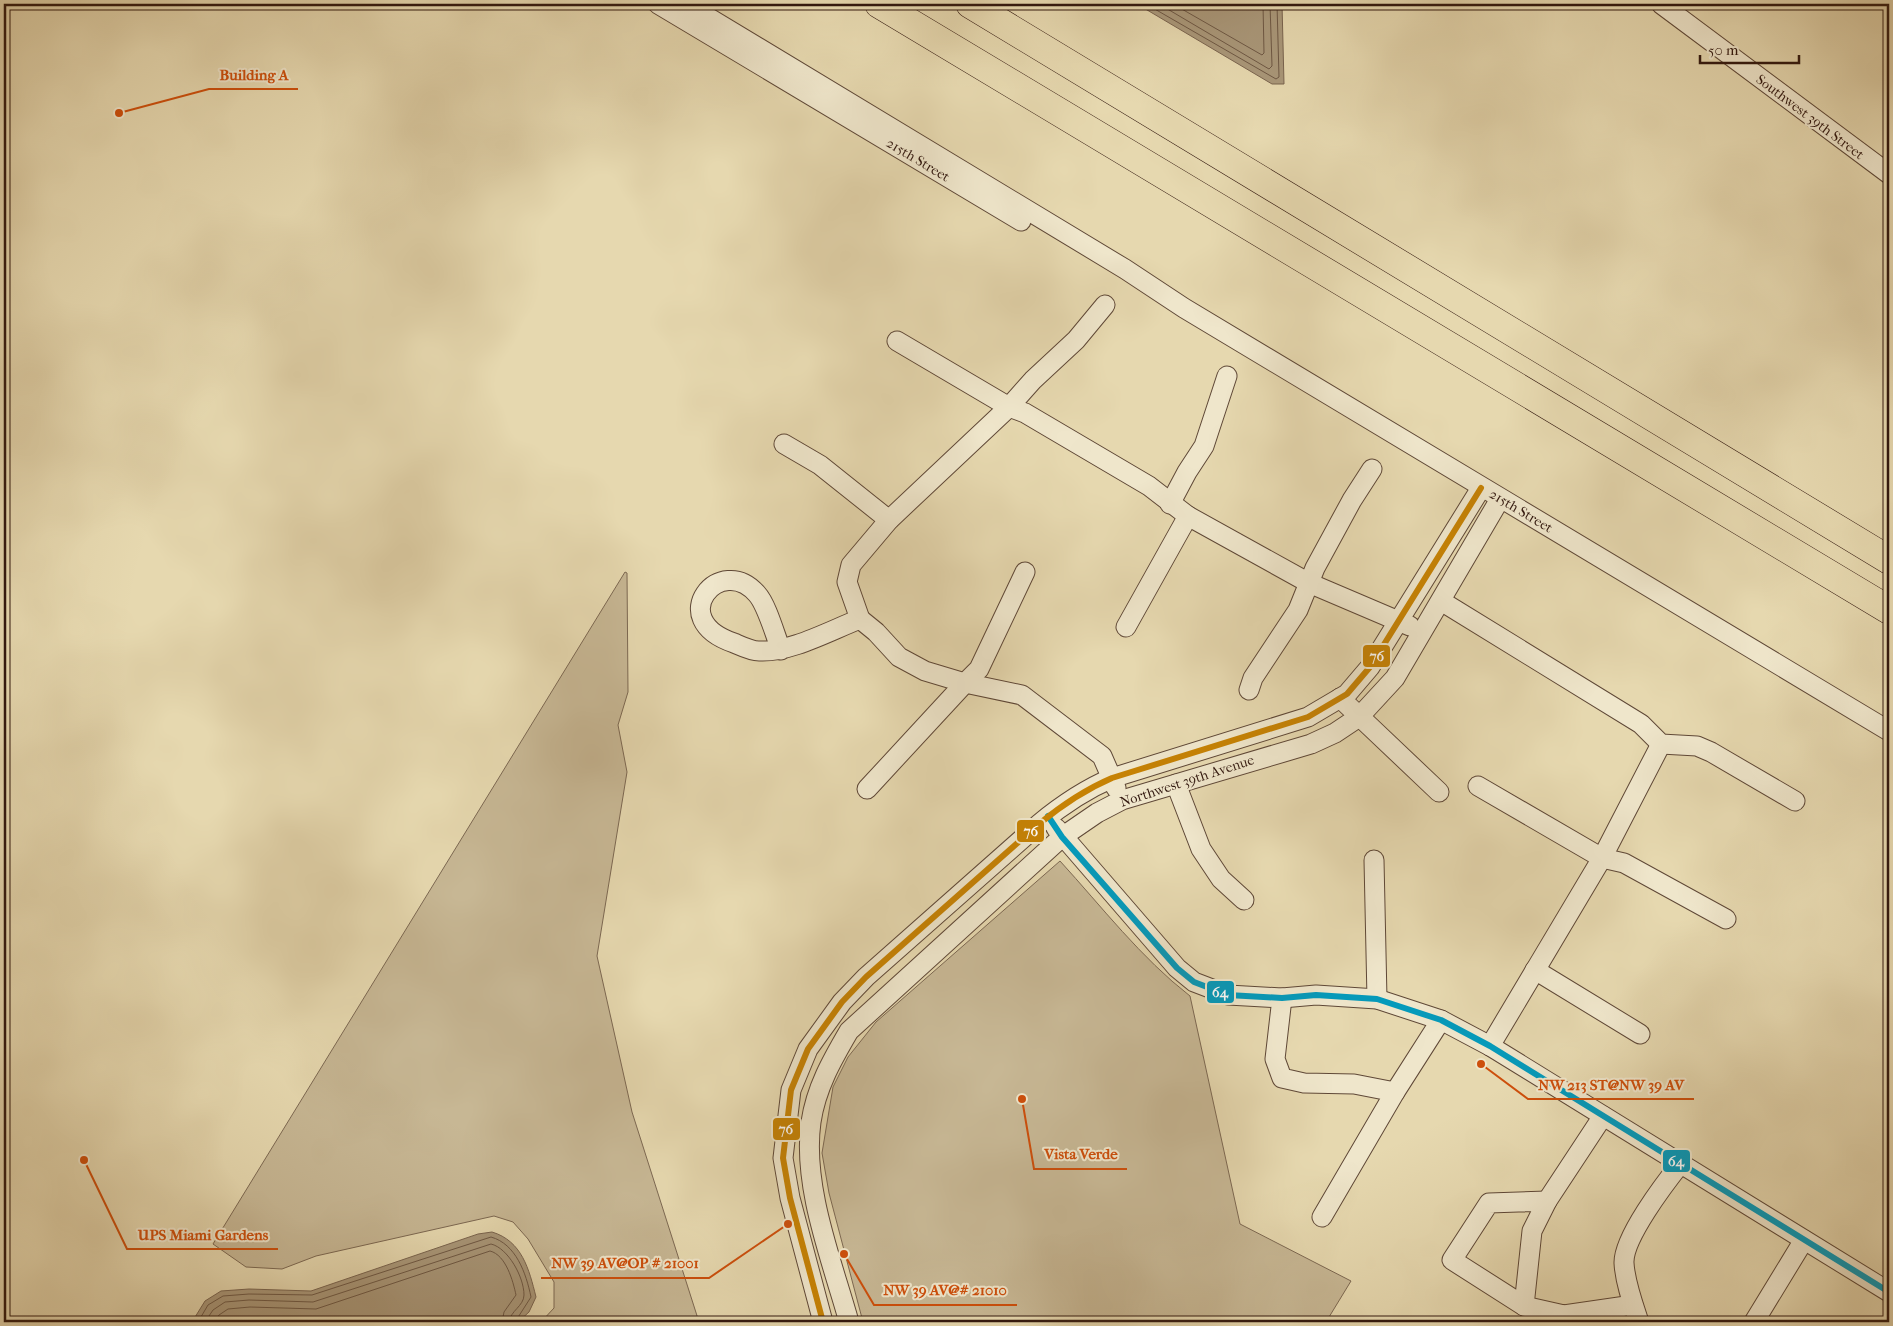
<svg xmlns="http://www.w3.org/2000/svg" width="1893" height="1326" font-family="'IM FELL French Canon',serif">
	<rect width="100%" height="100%" fill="#e6d8af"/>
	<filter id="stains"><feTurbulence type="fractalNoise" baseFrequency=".004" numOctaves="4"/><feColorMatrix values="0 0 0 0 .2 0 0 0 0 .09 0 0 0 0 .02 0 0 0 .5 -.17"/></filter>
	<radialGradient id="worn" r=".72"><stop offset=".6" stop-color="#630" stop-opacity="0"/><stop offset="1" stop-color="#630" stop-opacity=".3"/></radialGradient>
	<g fill="#c7b794" stroke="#7c6852">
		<path d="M625,572L627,573L628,692L618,725L627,772L597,956L632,1112L699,1322H541L554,1308V1282L528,1239L513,1222L494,1216L316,1256L282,1269L246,1267L213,1244Z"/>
		<path d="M1060,861C1102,907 1141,958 1190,996L1240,1224L1351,1281L1326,1322H863L829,1193L822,1153L833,1087L848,1057L876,1022Z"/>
	</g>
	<g fill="#a99779" stroke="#79644f">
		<path d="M1137,4H1282L1284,84H1272Z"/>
		<path d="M492,1232C522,1241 529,1269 536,1297L529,1312L518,1322H192L205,1301L221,1291L249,1289L311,1291L478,1234Z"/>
	</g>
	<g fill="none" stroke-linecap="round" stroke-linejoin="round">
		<g stroke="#6e5844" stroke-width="1">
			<path d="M1146,4L1276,79L1279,77L1277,4"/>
			<path d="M1159,4L1269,69L1272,66L1270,4"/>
			<path d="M1173,4L1262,55L1264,53L1263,4"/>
			<path d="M198,1322L208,1305L223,1296L249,1294L312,1295L491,1237C516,1244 526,1273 531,1297L515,1322"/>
			<path d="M205,1322L213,1310L225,1302L249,1300L313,1302L491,1244C508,1248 524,1277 524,1295C524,1306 510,1311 509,1322"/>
			<path d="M214,1322L219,1315L228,1309L250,1307L316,1309L490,1251C506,1255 513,1281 516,1295L504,1312L502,1322"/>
		</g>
		<g stroke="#5f4837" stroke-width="21">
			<g id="minor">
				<path d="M658,4L1021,221"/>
				<path d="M686,4L1125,269L1184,308L1889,731"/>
				<path d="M1661,4L1889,174"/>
				<path d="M897,341L1009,407L1025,413L1149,486L1188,516L1309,583L1410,626"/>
				<path d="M784,444L820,465L889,520"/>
				<path d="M1170,504L1187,472L1204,446L1227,376"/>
				<path d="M1441,601L1641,724L1661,744L1697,746L1711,752L1795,801"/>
				<path d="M860,619L847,582L851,565L889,520L1009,407L1033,380L1076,340L1105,305"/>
				<path d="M1126,627L1188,516"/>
				<path d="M781,650C775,635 767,605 757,594C721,552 663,619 734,643C741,646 751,651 759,651C790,653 831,630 860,619L876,632L899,657L925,671L965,683L979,669L1025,572"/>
				<path d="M1249,690L1253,678L1298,610L1315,568L1352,500L1372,469"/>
				<path d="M1340,698L1439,792"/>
				<path d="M1176,784L1201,849L1221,879L1244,900"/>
				<path d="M1478,786L1602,858L1624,863L1726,919"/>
				<path d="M867,789L965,683L1022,695L1102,756L1116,788"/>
				<path d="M1056,828L1177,968L1194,982L1228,995L1282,998L1316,995L1377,999L1441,1020L1490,1046L1889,1292"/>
				<path d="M1374,860L1377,999"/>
				<path d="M1535,970L1640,1034"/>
				<path d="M1282,998L1275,1059L1282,1078L1304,1083L1354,1084L1395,1092"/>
				<path d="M1490,1046L1602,858L1661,744"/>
				<path d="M1547,1201L1532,1231L1524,1306L1452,1260L1489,1203Z"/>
				<path d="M1547,1201L1603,1116"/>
				<path d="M1322,1217L1395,1092L1441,1020"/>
				<path d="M1524,1306L1564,1315L1633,1305"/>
				<path d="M823,1322L790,1198L783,1158L791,1090L808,1049L842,1002L866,977L1039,824C1062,805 1084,790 1112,778L1308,717L1347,694L1370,667L1481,488"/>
				<path d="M849,1322C832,1261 802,1186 811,1122C816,1088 832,1060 849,1031L1062,837L1097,813L1122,800L1311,744L1335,733L1359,717L1395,678L1500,499"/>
				<path d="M1639,1322C1633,1304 1625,1282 1624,1263C1623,1238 1665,1183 1681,1163"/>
				<path d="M1754,1322L1804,1240"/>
			</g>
		</g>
		<g stroke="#32180f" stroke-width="29">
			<g id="highway">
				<path d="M879,4L1889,610"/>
				<path d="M970,4L1889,560"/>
			</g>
		</g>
		<use href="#minor" stroke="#efe6cb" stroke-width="19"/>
		<use href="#highway" stroke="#e6d8af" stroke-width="28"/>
		<g stroke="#efe6cb" stroke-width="10">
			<path id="bus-1" d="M1048,816L1062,837L1177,968L1194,982L1228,995L1282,998L1316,995L1377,999L1441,1020L1490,1046L1889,1292"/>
		</g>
		<g stroke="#efe6cb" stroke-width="10">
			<path id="bus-2" d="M823,1322L790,1198L783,1158L791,1090L808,1049L842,1002L866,977L1039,824C1062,805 1084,790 1112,778L1308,717L1347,694L1370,667L1481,488"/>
		</g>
		<use href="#bus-1" stroke="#059abb" stroke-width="6"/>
		<use href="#bus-2" stroke="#c68204" stroke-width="6"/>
	</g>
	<g text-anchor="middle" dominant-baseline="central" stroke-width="4" stroke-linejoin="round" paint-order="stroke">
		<g font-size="14" fill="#32180f" stroke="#efe6cb">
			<text transform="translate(1810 117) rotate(37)">Southwest 39th Street</text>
			<text transform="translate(918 160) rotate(31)">215th Street</text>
			<text transform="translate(1521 511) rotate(31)">215th Street</text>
			<text transform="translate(1187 781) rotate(-18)">Northwest 39th Avenue</text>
		</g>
	</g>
	<path fill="none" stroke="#cd4f0c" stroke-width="2" d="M119 113L209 89H298M1481 1064L1528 1099H1694M1022 1099L1034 1169H1127M84 1160L127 1249H278M788 1224L709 1278H541M844 1254L874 1305H1017"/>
	<g fill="#cd4f0c" stroke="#efe6cb" stroke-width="2">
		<circle cx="119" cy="113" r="5"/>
		<circle cx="1481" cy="1064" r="5"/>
		<circle cx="1022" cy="1099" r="5"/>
		<circle cx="84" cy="1160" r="5"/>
		<circle cx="788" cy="1224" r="5"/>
		<circle cx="844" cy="1254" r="5"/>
	</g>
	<g font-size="15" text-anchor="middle" font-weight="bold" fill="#cd4f0c" stroke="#efe6cb" stroke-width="4" stroke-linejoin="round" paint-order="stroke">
		<text x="254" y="80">Building A</text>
		<text x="1611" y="1090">NW 213 ST@NW 39 AV</text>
		<text x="1081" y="1159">Vista Verde</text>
		<text x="203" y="1240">UPS Miami Gardens</text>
		<text x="625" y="1268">NW 39 AV@OP # 21001</text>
		<text x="945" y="1295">NW 39 AV@# 21010</text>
	</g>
	<g stroke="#efe6cb" stroke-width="2">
		<rect x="1362" y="644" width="29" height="24" rx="5" fill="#c68204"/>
		<rect x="1016" y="819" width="29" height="24" rx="5" fill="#c68204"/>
		<rect x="1206" y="980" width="29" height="24" rx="5" fill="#059abb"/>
		<rect x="772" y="1117" width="29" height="24" rx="5" fill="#c68204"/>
		<rect x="1662" y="1149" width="29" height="24" rx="5" fill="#059abb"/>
	</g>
	<g font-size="14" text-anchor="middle" font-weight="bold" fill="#fff">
		<text x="1377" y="661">76</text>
		<text x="1031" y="836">76</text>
		<text x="1220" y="997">64</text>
		<text x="786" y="1134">76</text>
		<text x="1676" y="1166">64</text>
	</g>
	<rect width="1893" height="1326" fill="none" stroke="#e6d8af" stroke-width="20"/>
	<rect x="5" y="5" width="1883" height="1316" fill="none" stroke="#32180f" stroke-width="2.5"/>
	<rect x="10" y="10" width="1873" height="1306" fill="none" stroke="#32180f"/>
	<path d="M1700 55v8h99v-8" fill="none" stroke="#32180f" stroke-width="2.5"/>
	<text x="1708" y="55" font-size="15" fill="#32180f" stroke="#efe6cb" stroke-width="4" paint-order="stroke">50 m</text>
	<rect width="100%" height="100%" filter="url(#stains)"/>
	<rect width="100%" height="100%" fill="url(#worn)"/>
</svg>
